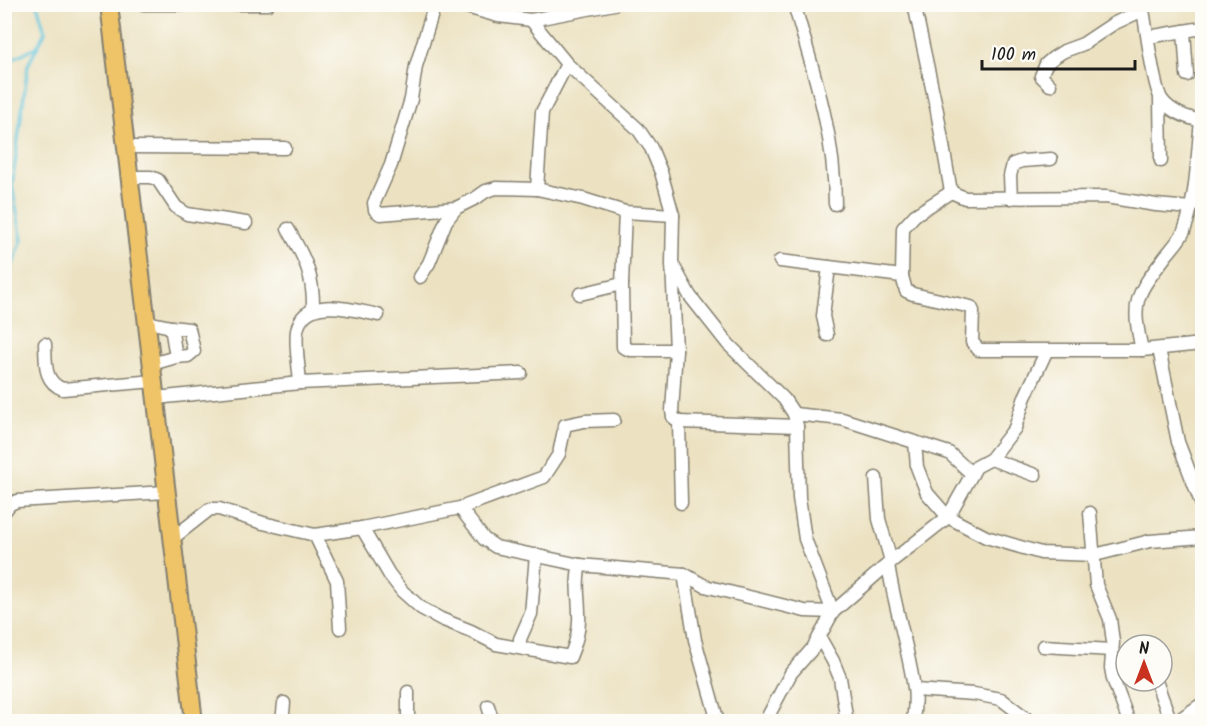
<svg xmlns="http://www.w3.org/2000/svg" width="1207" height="726" font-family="Kalam,sans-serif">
	<rect width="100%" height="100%" fill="#fdfcf7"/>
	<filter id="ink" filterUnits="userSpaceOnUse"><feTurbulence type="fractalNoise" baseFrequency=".0167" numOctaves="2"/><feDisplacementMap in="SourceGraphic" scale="12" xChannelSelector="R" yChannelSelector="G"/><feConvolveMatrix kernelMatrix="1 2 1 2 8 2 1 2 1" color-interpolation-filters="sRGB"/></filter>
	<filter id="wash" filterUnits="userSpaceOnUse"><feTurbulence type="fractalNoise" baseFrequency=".008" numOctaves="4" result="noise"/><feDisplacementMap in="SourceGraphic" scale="24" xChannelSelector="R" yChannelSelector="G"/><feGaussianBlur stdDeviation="1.35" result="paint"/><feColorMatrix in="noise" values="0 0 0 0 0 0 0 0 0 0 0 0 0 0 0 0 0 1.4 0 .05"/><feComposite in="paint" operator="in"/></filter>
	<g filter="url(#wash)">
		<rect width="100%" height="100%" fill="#ece2c2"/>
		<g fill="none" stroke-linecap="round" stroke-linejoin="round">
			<g stroke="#61c6de" stroke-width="3">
				<path d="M4,65L12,59L38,46"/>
				<path d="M4,282L7,280L22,240L12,185L28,65L45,32L37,4"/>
			</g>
		</g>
	</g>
	<g filter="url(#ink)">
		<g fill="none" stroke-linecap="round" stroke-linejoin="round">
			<g stroke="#847f6f" stroke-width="15">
				<g id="minor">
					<path d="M143,4H268"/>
					<path d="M435,4L416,66L411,99L391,165L374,203L375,210L380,214L456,208"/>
					<path d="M456,4L498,16L531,20L614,4"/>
					<path d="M794,4C813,70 835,135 835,204"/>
					<path d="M914,4L937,111L951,192"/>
					<path d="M1142,4C1146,24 1153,88 1162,100C1172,113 1187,118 1202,121"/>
					<path d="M531,20L567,64L638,129L651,148L661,172L673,215L672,264L676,350L672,411L673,417L679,422L681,503"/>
					<path d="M1184,31L1187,75"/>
					<path d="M1148,37L1202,28"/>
					<path d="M1050,85L1041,76L1046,64L1053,58L1064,51L1083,44L1113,24L1143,10"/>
					<path d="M1160,99L1161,161"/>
					<path d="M127,147L285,148"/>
					<path d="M131,177H151L158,180L176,207L187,214L246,223"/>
					<path d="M537,189L542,112L567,64"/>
					<path d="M951,192L965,198L1106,197L1156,205L1191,208"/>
					<path d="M1011,198L1010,176L1013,164L1022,161L1051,159"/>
					<path d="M288,229C305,258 314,276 313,310"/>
					<path d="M780,261L902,276L906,291L913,294L971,307L973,311L972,342L979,350H1142L1202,344"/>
					<path d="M674,267L690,296L728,344L784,399L794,414L797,426L799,498L805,539L833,612"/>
					<path d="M902,276L903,228L915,215L951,192"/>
					<path d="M420,277L429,263L446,221L456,208L476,198L486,191L496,188L537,189L583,199L625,212L673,215"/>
					<path d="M622,284L625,212"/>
					<path d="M580,294L622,284L623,347L630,350H676"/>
					<path d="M147,322L171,327L176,357L152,364"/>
					<path d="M171,327L189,329L194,351L188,356L176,357"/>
					<path d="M827,335L823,316L829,267"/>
					<path d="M45,344C46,362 43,382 63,389L154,381"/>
					<path d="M1159,349L1178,442L1202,505"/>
					<path d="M1142,350C1131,301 1135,296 1165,257C1171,249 1180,240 1184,231C1197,197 1197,157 1201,121"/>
					<path d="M300,383C299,368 295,346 297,331C303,294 354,310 378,315"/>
					<path d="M156,398L300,383L521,373"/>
					<path d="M794,414L842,419L949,453L972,474"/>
					<path d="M679,422L797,426"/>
					<path d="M915,442L917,467L927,493L948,517L986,537L1041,553L1095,555L1150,541L1202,537"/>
					<path d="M991,459L1035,475"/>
					<path d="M876,478L879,519L891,561"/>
					<path d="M460,508L484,539L496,547L580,565L684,574L705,586L805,611L833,612"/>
					<path d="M4,512L10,504L17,501L166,492"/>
					<path d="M1090,513L1096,585L1110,619L1113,642L1111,668L1113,679L1129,722"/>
					<path d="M362,528L389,574L402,591L421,608L441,619L471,631L496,644L570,657C576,643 580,629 579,614C579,597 575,582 580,565"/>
					<path d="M315,535L337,581L340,628"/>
					<path d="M173,538L210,509H219L263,523L315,535L362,528L460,508L544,477L559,454L565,425L584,421L614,420"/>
					<path d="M888,564C894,606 908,646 914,688C916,699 914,711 913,722"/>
					<path d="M684,574L695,640L718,722"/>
					<path d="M820,638L833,661L840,678L847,722"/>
					<path d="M520,646V639L531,614L536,555"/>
					<path d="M1043,646L1112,650"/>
					<path d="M1156,681L1171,722"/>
					<path d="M915,690L974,694L1001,699L1031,722"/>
					<path d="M408,692V722"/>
					<path d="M488,706L493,722"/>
					<path d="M282,722L284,703"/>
					<path d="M765,722L791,673L813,648L833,612L888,564L948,517L976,467L991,459L1015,428L1025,397L1046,352"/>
					<path d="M1176,722L1202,704"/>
				</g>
			</g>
			<g stroke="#847f6f" stroke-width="20">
				<path id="major" d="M109,4L194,722"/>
			</g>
			<use href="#minor" stroke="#fff" stroke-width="12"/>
			<use href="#major" stroke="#efc469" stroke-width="16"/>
		</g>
	</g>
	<rect width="1207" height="726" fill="none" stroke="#fdfcf7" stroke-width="24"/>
	<g transform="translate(1144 663)"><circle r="28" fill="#fdfcf7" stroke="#a3a29f" stroke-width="1.5"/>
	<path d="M0-4.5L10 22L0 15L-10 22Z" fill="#c8321e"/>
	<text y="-9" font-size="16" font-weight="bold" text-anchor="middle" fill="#1c1c1c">N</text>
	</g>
	<path d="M982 60v9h153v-9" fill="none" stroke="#1c1c1c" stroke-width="3"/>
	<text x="991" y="60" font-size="18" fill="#1c1c1c" stroke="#fdfcf7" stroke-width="4.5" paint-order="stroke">100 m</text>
</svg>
